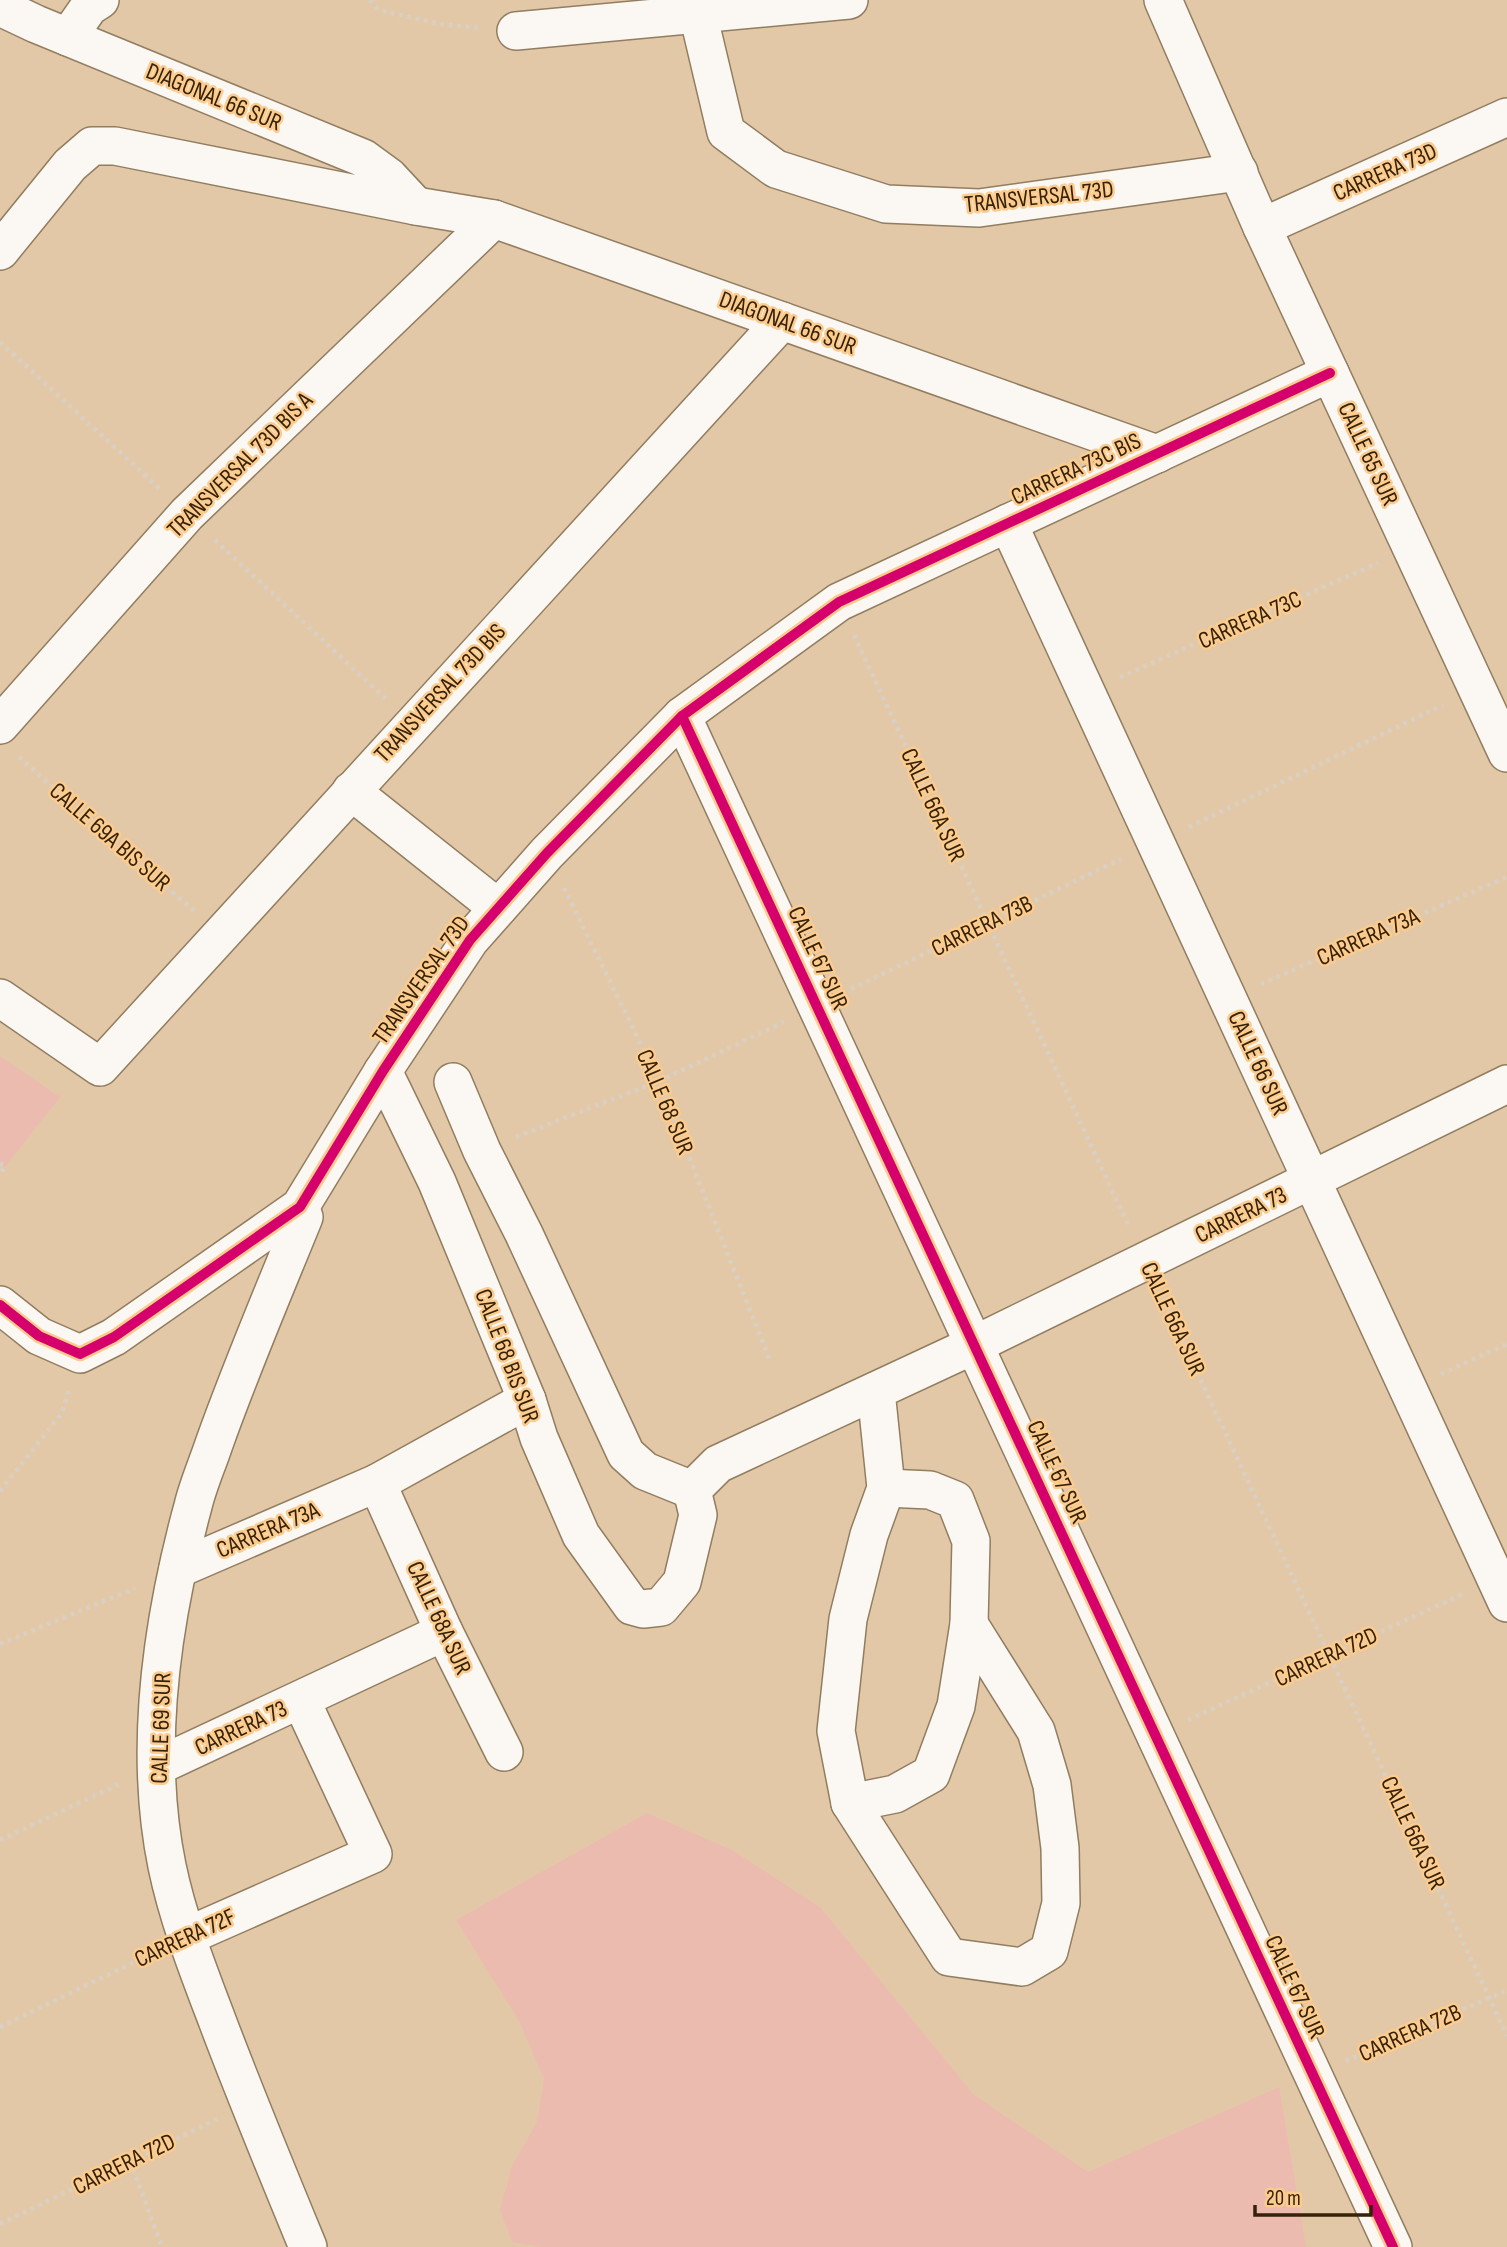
<svg xmlns="http://www.w3.org/2000/svg" width="1507" height="2247" font-family="'Sofia Sans Condensed',sans-serif">
	<rect width="100%" height="100%" fill="#e3c8a7"/>
	<g fill="#ecbbb0">
		<path d="M0,1056L60,1097L5,1167L0,1163Z"/>
		<path d="M647,1813L732,1850L821,1908L974,2095L1088,2172L1279,2087L1306,2247H542L512,2242L500,2210L512,2166L537,2122L544,2079L519,2021L456,1920Z"/>
	</g>
	<g fill="none" stroke-linecap="round" stroke-linejoin="round">
		<g stroke="#917d60" stroke-width="40">
			<g id="minor">
				<path d="M1163,0L1262,227L1507,753"/>
				<path d="M0,7L36,24L363,158L389,177L416,206"/>
				<path d="M698,14L726,132L776,169L886,204L979,208L1239,172"/>
				<path d="M516,31L849,0"/>
				<path d="M68,37L89,7L100,0"/>
				<path d="M1262,227L1507,117"/>
				<path d="M0,251L70,165L92,146H115L416,206L494,219L1157,454"/>
				<path d="M1008,523L1507,1603"/>
				<path d="M682,716L1393,2247"/>
				<path d="M0,725L187,514L494,219"/>
				<path d="M351,791L498,908"/>
				<path d="M0,998L100,1067L782,321"/>
				<path d="M383,1071L437,1182L527,1400L539,1438L581,1535L632,1606L643,1609L661,1607L682,1582L698,1515L692,1490L718,1464L974,1345L1507,1084"/>
				<path d="M453,1082L482,1151L524,1234L626,1454L645,1471L692,1490"/>
				<path d="M300,1207L304,1217C273,1293 241,1368 214,1444C207,1465 198,1485 193,1506C162,1620 143,1749 167,1866C178,1919 198,1970 217,2020C246,2097 277,2172 308,2247"/>
				<path d="M0,1305L39,1336L80,1354L114,1337L300,1207L383,1071L470,940L547,853L682,716L839,602L1330,373"/>
				<path d="M876,1391L886,1488L869,1535L848,1619L836,1731L850,1803L949,1957L1022,1967L1049,1951L1061,1903L1060,1848L1052,1785L1036,1731L969,1624"/>
				<path d="M377,1483L444,1632L504,1752"/>
				<path d="M178,1569L377,1483L527,1400"/>
				<path d="M158,1766L444,1632"/>
				<path d="M850,1803L895,1794L931,1774L956,1706L969,1624L971,1541L955,1500L930,1490L886,1488"/>
				<path d="M185,1937L373,1854L301,1700"/>
			</g>
		</g>
		<g stroke="#d8d0c5" stroke-width="4.5" stroke-dasharray="3.5 5" stroke-linecap="butt">
			<path d="M370,0L379,10L440,24L481,28"/>
			<path d="M0,342L160,489"/>
			<path d="M215,540L386,699"/>
			<path d="M854,635L1129,1227"/>
			<path d="M1120,677L1378,563"/>
			<path d="M19,757L194,911"/>
			<path d="M1189,827L1443,705"/>
			<path d="M564,888L659,1081L769,1358"/>
			<path d="M1261,984L1507,877"/>
			<path d="M851,989L1121,859"/>
			<path d="M516,1137L659,1081L784,1022"/>
			<path d="M0,1163L5,1167L0,1174"/>
			<path d="M1161,1295L1507,2036"/>
			<path d="M1441,1374L1507,1344"/>
			<path d="M0,1491L62,1413L69,1389"/>
			<path d="M0,1644L135,1588"/>
			<path d="M1188,1720L1463,1594"/>
			<path d="M0,1840L120,1784"/>
			<path d="M0,2027L153,1953"/>
			<path d="M1346,2061L1507,1990"/>
			<path d="M130,2161L162,2247"/>
			<path d="M0,2224L217,2119"/>
		</g>
		<use href="#minor" stroke="#fbf7f2" stroke-width="37"/>
		<g stroke="#fccb8e" stroke-width="15">
			<g id="cycleway">
				<path d="M682,716L1393,2247"/>
				<path d="M0,1305L39,1336L80,1354L114,1337L300,1207L383,1071L470,940L547,853L682,716L839,602L1330,373"/>
			</g>
		</g>
		<use href="#cycleway" stroke="#d6006c" stroke-width="10"/>
	</g>
	<g text-anchor="middle" dominant-baseline="central" stroke-width="5" stroke-linejoin="round" paint-order="stroke">
		<g font-size="24" fill="#352209" stroke="#fccb8e">
			<text transform="translate(214 97) rotate(22)">DIAGONAL 66 SUR</text>
			<text transform="translate(1385 172) rotate(-24)">CARRERA 73D</text>
			<text transform="translate(1039 197) rotate(-6)">TRANSVERSAL 73D</text>
			<text transform="translate(788 323) rotate(20)">DIAGONAL 66 SUR</text>
			<text transform="translate(1368 454) rotate(65)">CALLE 65 SUR</text>
			<text transform="translate(240 465) rotate(-45)">TRANSVERSAL 73D BIS A</text>
			<text transform="translate(1076 469) rotate(-25)">CARRERA 73C BIS</text>
			<text transform="translate(1250 620) rotate(-24)">CARRERA 73C</text>
			<text transform="translate(440 693) rotate(-47)">TRANSVERSAL 73D BIS</text>
			<text transform="translate(933 805) rotate(65)">CALLE 66A SUR</text>
			<text transform="translate(110 837) rotate(41)">CALLE 69A BIS SUR</text>
			<text transform="translate(982 926) rotate(-26)">CARRERA 73B</text>
			<text transform="translate(1368 937) rotate(-24)">CARRERA 73A</text>
			<text transform="translate(818 958) rotate(65)">CALLE 67 SUR</text>
			<text transform="translate(421 980) rotate(-55)">TRANSVERSAL 73D</text>
			<text transform="translate(1258 1063) rotate(65)">CALLE 66 SUR</text>
			<text transform="translate(665 1102) rotate(67)">CALLE 68 SUR</text>
			<text transform="translate(1241 1215) rotate(-26)">CARRERA 73</text>
			<text transform="translate(1173 1319) rotate(65)">CALLE 66A SUR</text>
			<text transform="translate(507 1356) rotate(69)">CALLE 68 BIS SUR</text>
			<text transform="translate(1057 1472) rotate(65)">CALLE 67 SUR</text>
			<text transform="translate(268 1530) rotate(-23)">CARRERA 73A</text>
			<text transform="translate(439 1618) rotate(65)">CALLE 68A SUR</text>
			<text transform="translate(1326 1657) rotate(-25)">CARRERA 72D</text>
			<text transform="translate(161 1728) rotate(-88)">CALLE 69 SUR</text>
			<text transform="translate(241 1728) rotate(-25)">CARRERA 73</text>
			<text transform="translate(1413 1833) rotate(65)">CALLE 66A SUR</text>
			<text transform="translate(185 1938) rotate(-25)">CARRERA 72F</text>
			<text transform="translate(1295 1987) rotate(65)">CALLE 67 SUR</text>
			<text transform="translate(1410 2033) rotate(-24)">CARRERA 72B</text>
			<text transform="translate(124 2164) rotate(-26)">CARRERA 72D</text>
		</g>
	</g>
	<path d="M1255 2205v10h116v-10" fill="none" stroke="#352209" stroke-width="3.5"/>
	<text x="1266" y="2205" font-size="21" fill="#352209" stroke="#fccb8e" stroke-width="5" paint-order="stroke">20 m</text>
</svg>
